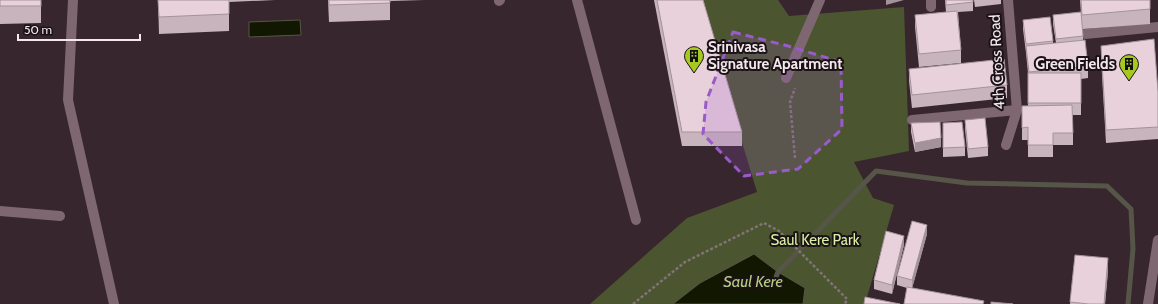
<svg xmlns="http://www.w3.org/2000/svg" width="1158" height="304" font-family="Cabin,sans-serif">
	<rect width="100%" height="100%" fill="#38262e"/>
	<path fill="#4b552f" d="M699,0H778L789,16L904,7L909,151L854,162L873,198L894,205L865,304H590L687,218L757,192Z"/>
	<g fill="#121701" stroke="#565648">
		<path d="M300,20L301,35L249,37V22Z"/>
		<path d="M754,254L778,272L805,288L803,304H673L700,283Z"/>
	</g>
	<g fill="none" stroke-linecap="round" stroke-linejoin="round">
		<path stroke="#565648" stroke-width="5" d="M776,277L778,272L876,171L967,183L1107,186L1131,209L1133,249L1128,304"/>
		<g stroke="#827279" stroke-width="2.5" stroke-dasharray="3 2" stroke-linecap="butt">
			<path d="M795,158L790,102L795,88"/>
			<path d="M633,304L685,262L764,223L779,231L847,299L845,304"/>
		</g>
		<g stroke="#7e6770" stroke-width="10">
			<path d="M73,0L68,100L114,304"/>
			<path d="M577,0L636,220"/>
			<path d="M931,0V7"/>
			<path d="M499,1L500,0"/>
			<path d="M1085,34L1158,27"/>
			<path d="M786,78L820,0"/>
			<path d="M912,120L1017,110"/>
			<path d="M1006,145L1017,110L1008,0"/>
			<path d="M0,211L60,216"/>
			<path d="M1148,304L1158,240"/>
		</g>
	</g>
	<g fill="#c8b4bc">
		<path d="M0,0H41V23L0,24Z"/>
		<path d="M158,0H275L229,2V31L159,34Z"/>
		<path d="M328,0H424L390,1V20L329,22Z"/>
		<path d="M654,0H703L742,132V146H682Z"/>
		<path d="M945,0H973V11L958,12L961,50V63L919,67L915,27V15L946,12Z"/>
		<path d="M974,0H1001V4L975,7Z"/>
		<path d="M1080,0H1150V24L1083,29V40L1088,66V78L1081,79V115H1073V145H1053V157H1028V140H1022V106H1028V73L1026,53L1023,29V20L1053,41V43H1056L1053,24V15L1081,14Z"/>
		<path d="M1101,46L1158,92V139L1106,143L1101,58Z"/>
		<path d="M909,69L1007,85V98L912,108L909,81Z"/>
		<path d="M965,120L988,147V156L968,158L965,129Z"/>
		<path d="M911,123L941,147L915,152L911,132Z"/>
		<path d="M943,123L965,147V156L943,157Z"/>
		<path d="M927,234L912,288L984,304L907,288L897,285V276Z"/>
		<path d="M904,245L892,294L874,289V280Z"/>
		<path d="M1075,255L1108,271L1105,304H1070Z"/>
	</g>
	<g fill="#a39299">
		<path d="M886,0H904L886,5Z"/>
		<path d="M941,138V147L915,152V143Z"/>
		<path d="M927,225V234L912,289V280Z"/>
		<path d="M904,236V245L892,294V285Z"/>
		<path d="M1108,258V271L1105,304H1104Z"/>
	</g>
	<g fill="#e9d1db" stroke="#a39299">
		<rect x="0" y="0" width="41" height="6"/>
		<path d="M158,0H229V14L159,17Z"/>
		<path d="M329,0H390V3L329,5Z"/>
		<path d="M657,0H703L742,132H682Z"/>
		<path d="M946,0H973V2L946,5Z"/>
		<path d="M1081,0H1150V9L1082,15Z"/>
		<path d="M957,11L961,50L919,54L915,15Z"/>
		<path d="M1081,12L1083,36L1056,39L1053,15Z"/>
		<path d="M1050,17L1053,41L1026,44L1023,20Z"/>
		<path d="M1154,39L1158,92V127L1106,130L1101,46Z"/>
		<path d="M1085,40L1088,66L1029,72L1026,46Z"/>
		<path d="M1004,59L1007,85L912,95L909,69Z"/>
		<rect x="1028" y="73" width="53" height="30"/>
		<path d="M1072,105L1073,133H1053V145H1028V127L1022,128V106Z"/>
		<path d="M985,118L988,147L968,149L965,120Z"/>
		<path d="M940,122L941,138L915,143L911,123Z"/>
		<path d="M962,122L965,147L943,148V123Z"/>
		<path d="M912,221L927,225L912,280L897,276Z"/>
		<path d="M886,231L904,236L892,285L874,280Z"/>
		<path d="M1075,255L1108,258L1104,304H1089L1070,302Z"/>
		<path d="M907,287L984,301L983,304H904Z"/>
		<path d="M865,297L900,304H864Z"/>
		<path d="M991,302L1013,304H991Z"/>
	</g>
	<path fill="#995bca" fill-opacity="0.2" stroke="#995bca" stroke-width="3" stroke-dasharray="8 5" stroke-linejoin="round" d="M733,32L788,46L841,62L842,129L798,169L744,176L703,134L706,102Z"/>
	<defs>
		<g id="building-pin" transform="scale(1)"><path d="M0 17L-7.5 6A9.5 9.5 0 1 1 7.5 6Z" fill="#a7c81f" stroke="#1a1216"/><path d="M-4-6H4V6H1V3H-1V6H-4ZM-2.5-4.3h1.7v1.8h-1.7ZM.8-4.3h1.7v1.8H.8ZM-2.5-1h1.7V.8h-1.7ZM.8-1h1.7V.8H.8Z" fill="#111"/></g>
	</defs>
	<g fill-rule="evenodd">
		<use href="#building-pin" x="694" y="56"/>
		<use href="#building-pin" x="1129" y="64"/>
	</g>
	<g text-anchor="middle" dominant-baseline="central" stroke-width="4" stroke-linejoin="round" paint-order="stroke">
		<g font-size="15" font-weight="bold" fill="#f4e8ed" stroke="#1a1216" text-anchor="start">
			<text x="708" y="47">Srinivasa<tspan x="708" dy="17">Signature Apartment</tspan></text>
			<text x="1115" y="64" text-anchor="end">Green Fields</text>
		</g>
		<g font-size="15" fill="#f4e8ed" stroke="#1a1216">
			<text transform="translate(997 62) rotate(-93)">4th Cross Road</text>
		</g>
		<g font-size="15" fill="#d9efa1" stroke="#1a1216">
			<text x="815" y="240">Saul Kere Park</text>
		</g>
		<g font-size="16" font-style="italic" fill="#b7cc80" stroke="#1a1216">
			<text x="753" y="281">Saul Kere</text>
		</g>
	</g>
	<path d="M18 34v6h122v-6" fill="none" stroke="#f4e8ed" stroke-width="2"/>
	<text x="24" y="34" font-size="12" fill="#f4e8ed" stroke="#1a1216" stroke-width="3" paint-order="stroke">50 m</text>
</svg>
